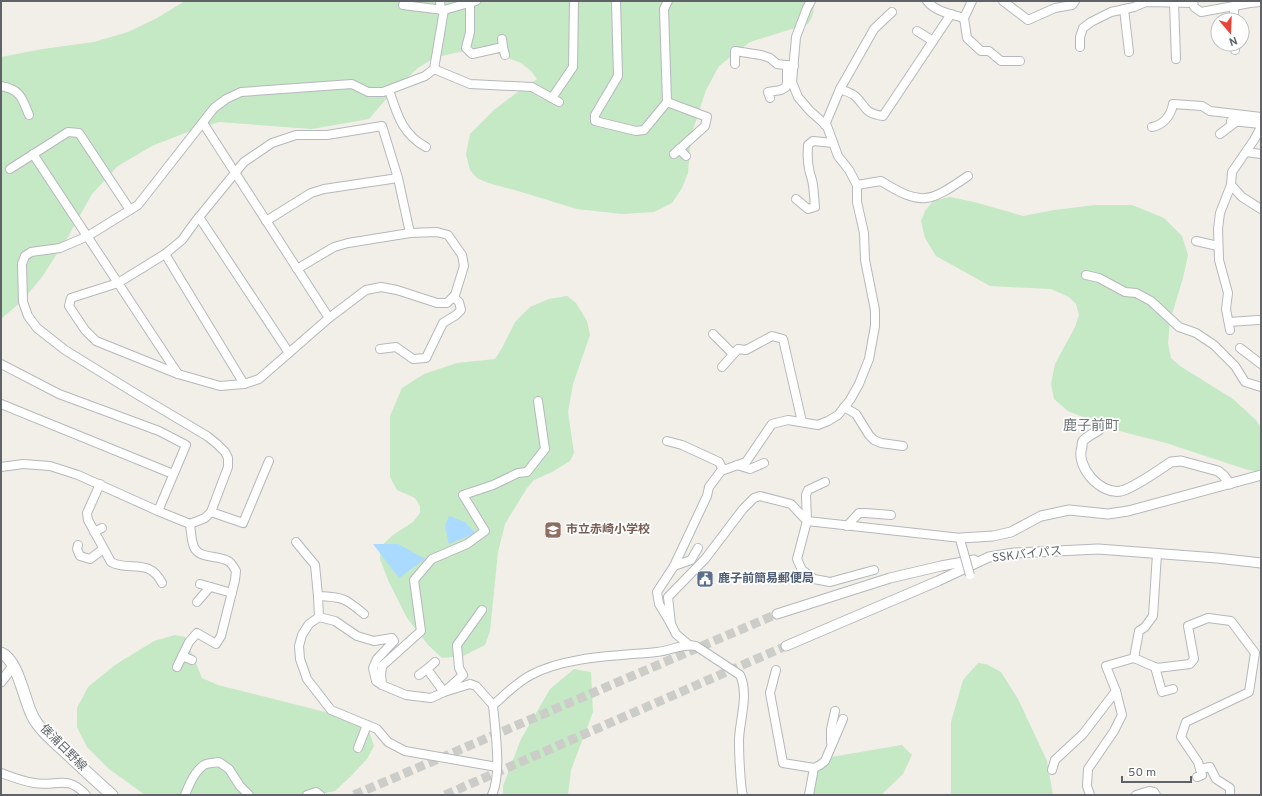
<svg xmlns="http://www.w3.org/2000/svg" width="1262" height="796" font-family="Overpass,'Noto Sans JP',sans-serif">
	<rect width="100%" height="100%" fill="#f1efe8"/>
	<g fill="#c5e8c5">
		<path d="M185,1H813C815,10 813,16 808,24L750,42L719,66L706,90L691,136L688,173L682,188L672,203L654,212L622,214L577,209L518,191L488,183L477,178L470,170L466,154L470,134L494,110L515,94L537,79L531,71L521,63L498,54L477,49L454,53L434,58L418,68L393,91L369,119L312,129L219,122L185,133L152,146L118,166L92,194L69,235L42,277L23,300L1,319V57L43,49L94,42L128,32L157,18Z"/>
		<path d="M950,197L974,202L1023,216L1054,210L1095,205H1132L1164,218L1182,236L1188,255L1183,278L1170,321L1168,343L1171,358L1180,366L1233,399L1256,420L1261,428V472L1248,470L1166,443L1112,429L1068,411L1054,399L1051,384L1055,364L1075,327L1079,315L1076,304L1069,297L1051,289L990,286L936,256L925,238L921,221L925,211L933,201Z"/>
		<path d="M567,296L576,303L587,321L590,335L573,384L568,412L574,453L570,461L552,472L534,480L527,488L505,524L498,552L490,631L485,645L463,656L442,658L428,645L407,618L388,580L380,559L381,546L393,535L413,522L420,513V506L415,498L397,490L390,477V416L402,388L424,374L457,363L495,359L502,348L515,322L530,307L549,299Z"/>
		<path d="M175,635L185,637L202,678L218,685L333,714L369,731L374,746L367,759L351,776L335,791L315,795H145L109,769L87,747L77,727V708L88,687L115,665L154,641Z"/>
		<path d="M978,663L986,664L1001,672L1018,699L1047,761L1053,795H951V722L963,680Z"/>
		<path d="M574,669L591,672L593,712L571,770L568,795H503V786L521,739L550,689Z"/>
		<path d="M902,745L912,755L903,774L881,795H805L812,772L831,757Z"/>
	</g>
	<g fill="#aadaff">
		<path d="M449,516L465,522L475,533L449,544L445,526Z"/>
		<path d="M373,544H398L425,559L399,578Z"/>
	</g>
	<g fill="none" stroke-linecap="round" stroke-linejoin="round">
		<g stroke="#ccccc8" stroke-width="9" stroke-dasharray="9 4.5" stroke-linecap="butt">
			<path d="M354,795L777,614"/>
			<path d="M445,795L786,646"/>
		</g>
		<g stroke="#b5b8bc" stroke-width="10">
			<g id="minor">
				<path d="M440,1L441,10"/>
				<path d="M616,1L618,76L595,115V121L636,131L644,130L667,102L664,9L668,1"/>
				<path d="M927,1C936,12 951,14 964,18L972,1"/>
				<path d="M1003,1L1028,20L1055,8L1072,5L1075,1"/>
				<path d="M1193,1L1194,7L1201,12L1250,3L1261,2"/>
				<path d="M1174,2L1176,59"/>
				<path d="M470,3V32L466,48L472,54L503,47L505,55"/>
				<path d="M403,5L444,10"/>
				<path d="M1234,6V20"/>
				<path d="M1124,9L1129,52"/>
				<path d="M964,18L967,38L981,51H989L1001,61H1020"/>
				<path d="M917,31L933,41"/>
				<path d="M502,39L503,47"/>
				<path d="M1235,44V50"/>
				<path d="M1080,47V37L1083,28L1091,22L1111,12L1134,7L1146,2L1193,3"/>
				<path d="M735,64V51L761,55L770,58L777,64L794,66"/>
				<path d="M434,69L470,84L532,87L559,102"/>
				<path d="M1,86C21,90 22,98 29,115"/>
				<path d="M840,89L874,29L892,12"/>
				<path d="M389,90C397,114 402,134 426,147"/>
				<path d="M552,98L573,67L574,1"/>
				<path d="M770,98L768,92L781,90L786,87L787,82V65"/>
				<path d="M667,102L707,117L705,126L674,154"/>
				<path d="M1231,121L1261,124"/>
				<path d="M203,123L329,318"/>
				<path d="M1261,123L1260,129L1254,140L1232,172L1231,185L1242,197L1261,209"/>
				<path d="M825,125L840,89C845,91 852,93 855,96C867,107 863,113 883,116L951,14"/>
				<path d="M382,126L398,178L410,233L437,232L448,235L462,255L464,266L455,295L447,303H437L397,290L381,287L366,290L329,318L259,379L244,384L220,386L178,374L96,341L85,330L69,306L71,298L118,283L165,254L182,240L195,222L244,162L272,143L296,135H327Z"/>
				<path d="M1152,127C1163,125 1171,116 1173,104L1202,106L1210,111L1261,117"/>
				<path d="M1220,134L1237,121"/>
				<path d="M679,149L686,156"/>
				<path d="M1246,152L1261,154"/>
				<path d="M33,154L178,374"/>
				<path d="M10,169L68,132L79,133L130,210"/>
				<path d="M857,185L881,181C922,207 930,202 968,176"/>
				<path d="M796,199L808,209L815,207C814,198 814,188 812,180C808,169 807,157 808,145L813,141L833,143"/>
				<path d="M199,217L289,353"/>
				<path d="M266,221L311,193L324,189L398,178"/>
				<path d="M1196,241L1218,246"/>
				<path d="M165,254L244,384"/>
				<path d="M297,269L334,247L348,243L410,233"/>
				<path d="M1086,275L1099,278L1125,292L1136,293L1151,301L1179,327L1196,333L1214,345L1235,366L1245,382L1261,387"/>
				<path d="M1229,322L1258,320"/>
				<path d="M1230,330L1226,309L1228,293L1219,260L1218,229L1220,213L1231,185"/>
				<path d="M713,334L733,354"/>
				<path d="M1240,348L1261,364"/>
				<path d="M380,349L396,347L413,359L426,358L443,323L456,315L461,310L459,302L453,297"/>
				<path d="M1,364L59,394L159,431L186,445L158,511"/>
				<path d="M722,367L738,349L746,350L772,336L783,339L802,422"/>
				<path d="M1,404L173,474"/>
				<path d="M844,407L856,414L869,435L874,440L881,443L903,446"/>
				<path d="M667,441L682,445L719,462L723,470"/>
				<path d="M737,465L750,469L764,463"/>
				<path d="M1,467L23,464L50,466L78,475L158,511L190,524L205,518L211,512L228,467V458L225,452L217,444L207,436L133,392L65,350L37,328L28,316L23,302L22,264L25,256L31,252L60,248L88,236L138,205L214,108L226,99L241,92L352,84L368,92H383L425,76L434,69L444,10L476,1"/>
				<path d="M825,482L808,490L806,495L807,521L797,559L802,570L814,579L830,582L874,570"/>
				<path d="M100,484L87,513L88,520L111,562C128,572 149,557 162,583"/>
				<path d="M211,512L243,523L269,461"/>
				<path d="M847,526L859,513H865L891,515"/>
				<path d="M94,532L102,528"/>
				<path d="M296,542L315,565L318,596L319,617L309,624L302,635L299,646L300,659L307,679L331,710L377,729L388,742L405,751L497,767"/>
				<path d="M78,545L77,549L80,556L90,559L103,549"/>
				<path d="M674,566L691,560L698,548"/>
				<path d="M200,584L232,593"/>
				<path d="M318,596C343,597 345,598 364,614"/>
				<path d="M197,602L210,587"/>
				<path d="M319,617L335,621L357,636L374,641L392,638L394,641L377,659L373,668L376,681L382,685"/>
				<path d="M671,624L659,604L657,592L674,566L707,496L709,487L721,471L746,462L772,424L788,420L818,425L828,421L838,415L850,400L859,384L869,359L875,326V310L865,260L864,233L857,202V185L849,170L838,156L827,126L810,111L798,97L792,82L796,37L807,8L811,1"/>
				<path d="M689,645L676,634L671,624L668,597L705,559L743,509L754,498L760,496L791,504L807,521L961,538V543"/>
				<path d="M182,656L192,660"/>
				<path d="M1134,658L1157,668L1190,664L1194,659L1188,626L1208,618L1231,621L1255,653L1249,692L1186,722L1181,737L1198,762L1202,775L1197,777"/>
				<path d="M435,662L427,669L444,692L463,675L459,668L457,645L482,610"/>
				<path d="M177,667L189,642L197,633L216,644L221,636L235,580L236,571C234,568 232,563 228,561C217,555 199,559 194,547C191,540 191,531 190,524"/>
				<path d="M1155,667L1162,692L1173,689"/>
				<path d="M776,670L770,693L783,763L814,768L809,795"/>
				<path d="M419,675L427,669"/>
				<path d="M493,705L476,686L470,684L444,692L431,698L406,695L382,685L381,675L382,666L421,631L414,580L432,559L467,544L485,531L463,495L493,485L518,473L527,472L545,449L538,401"/>
				<path d="M831,742V729L835,711"/>
				<path d="M358,748L367,725"/>
				<path d="M814,768L820,765L825,761L843,719"/>
				<path d="M1200,769L1210,767L1216,779L1230,788V795"/>
				<path d="M1052,770L1055,760L1083,734L1116,691"/>
				<path d="M1,773C12,777 22,781 34,783C57,787 67,774 86,795"/>
				<path d="M185,795C189,785 194,772 204,765C207,763 215,763 219,762L229,769L240,786L249,795"/>
				<path d="M307,795L316,792L320,795"/>
				<path d="M492,795C502,774 495,729 493,705C505,695 517,682 531,675C566,656 618,656 657,652C670,651 683,643 696,646L740,675C749,694 740,719 739,739C739,757 740,775 742,792L743,795"/>
				<path d="M1090,795L1087,786L1088,769L1114,731L1122,715L1116,691L1106,666L1134,658L1139,631L1145,627L1153,616L1157,554"/>
				<path d="M1136,795L1149,791L1154,792L1156,795"/>
			</g>
		</g>
		<g stroke="#b5b8bc" stroke-width="11">
			<g id="tertiary">
				<path d="M1099,430C1094,433 1086,437 1083,441C1082,442 1082,445 1082,447C1075,466 1100,495 1121,491C1134,488 1159,470 1171,462L1181,461L1218,471L1223,475L1230,484"/>
				<path d="M961,538L993,536L1011,532L1041,516L1069,510L1108,514L1128,511L1261,475"/>
				<path d="M777,614L890,578L941,566L974,560"/>
				<path d="M786,646L938,581L989,557L1014,553L1098,549L1217,558L1261,563"/>
				<path d="M1,682L13,666"/>
			</g>
		</g>
		<g stroke="#b6babf" stroke-width="13">
			<path id="secondary" d="M1,653C18,660 24,699 32,715C38,728 51,739 62,749C79,765 95,780 112,795"/>
		</g>
		<use href="#minor" stroke="#fff" stroke-width="8"/>
		<use href="#tertiary" stroke="#fff" stroke-width="9"/>
		<use href="#secondary" stroke="#fff" stroke-width="11"/>
		<g stroke="#b5b8bc" stroke-width="10" stroke-linecap="butt">
			<path id="minor-bridge" d="M961,543L970,575"/>
		</g>
		<use href="#minor-bridge" stroke="#fff" stroke-width="8"/>
	</g>
	<defs>
		<g id="school-square" transform="scale(0.9)"><rect x="-9" y="-9" width="18" height="18" rx="4" fill="#8d6e63" stroke="#fff"/><path d="M0-5L7-2L0 1L-7-2ZM-4 1L0 2.5L4 1V4Q0 6-4 4Z" fill="#fff"/></g>
		<g id="civic-square" transform="scale(0.9)"><rect x="-9" y="-9" width="18" height="18" rx="4" fill="#5c6f8a" stroke="#fff"/><path d="M-.6-6.5H3V-4.5H.6V-3L4-1V1h2V6H-6V1h2V-1L-.6-3ZM-1.2 2.5V6h2.4V2.5Z" fill="#fff"/></g>
	</defs>
	<g fill-rule="evenodd">
		<use href="#school-square" x="553" y="530"/>
		<use href="#civic-square" x="705" y="579"/>
	</g>
	<g text-anchor="middle" dominant-baseline="central" stroke-width="3.5" stroke-linejoin="round" paint-order="stroke">
		<g font-size="12" font-weight="bold" fill="#785e54" stroke="#fff" text-anchor="start">
			<text x="566" y="530">市立赤崎小学校</text>
		</g>
		<g font-size="12" fill="#5f6368" stroke="#fff">
			<text transform="translate(1027 555) rotate(-6)">SSKバイパス</text>
			<text transform="translate(63 748) rotate(45)">俵浦日野線</text>
		</g>
		<g font-size="12" font-weight="bold" fill="#4e5e75" stroke="#fff" text-anchor="start">
			<text x="718" y="579">鹿子前簡易郵便局</text>
		</g>
		<g font-size="14" fill="#70757a" stroke="#fff">
			<text x="1091" y="426">鹿子前町</text>
		</g>
	</g>
	<rect width="1262" height="796" fill="none" stroke="#5f6368" stroke-width="4"/>
	<g transform="translate(1230 32) rotate(161)"><circle r="19" fill="#ffffff" stroke="#bfc1c3"/>
	<path d="M0-3L7 15L0 10L-7 15Z" fill="#ea4335"/>
	<text y="-6" font-size="11" font-weight="bold" text-anchor="middle" fill="#5f6368">N</text>
	</g>
	<path d="M1122 776v6h69v-6" fill="none" stroke="#5f6368" stroke-width="2"/>
	<text x="1128" y="776" font-size="12" fill="#5f6368" stroke="#ffffff" stroke-width="3" paint-order="stroke">50 m</text>
</svg>
